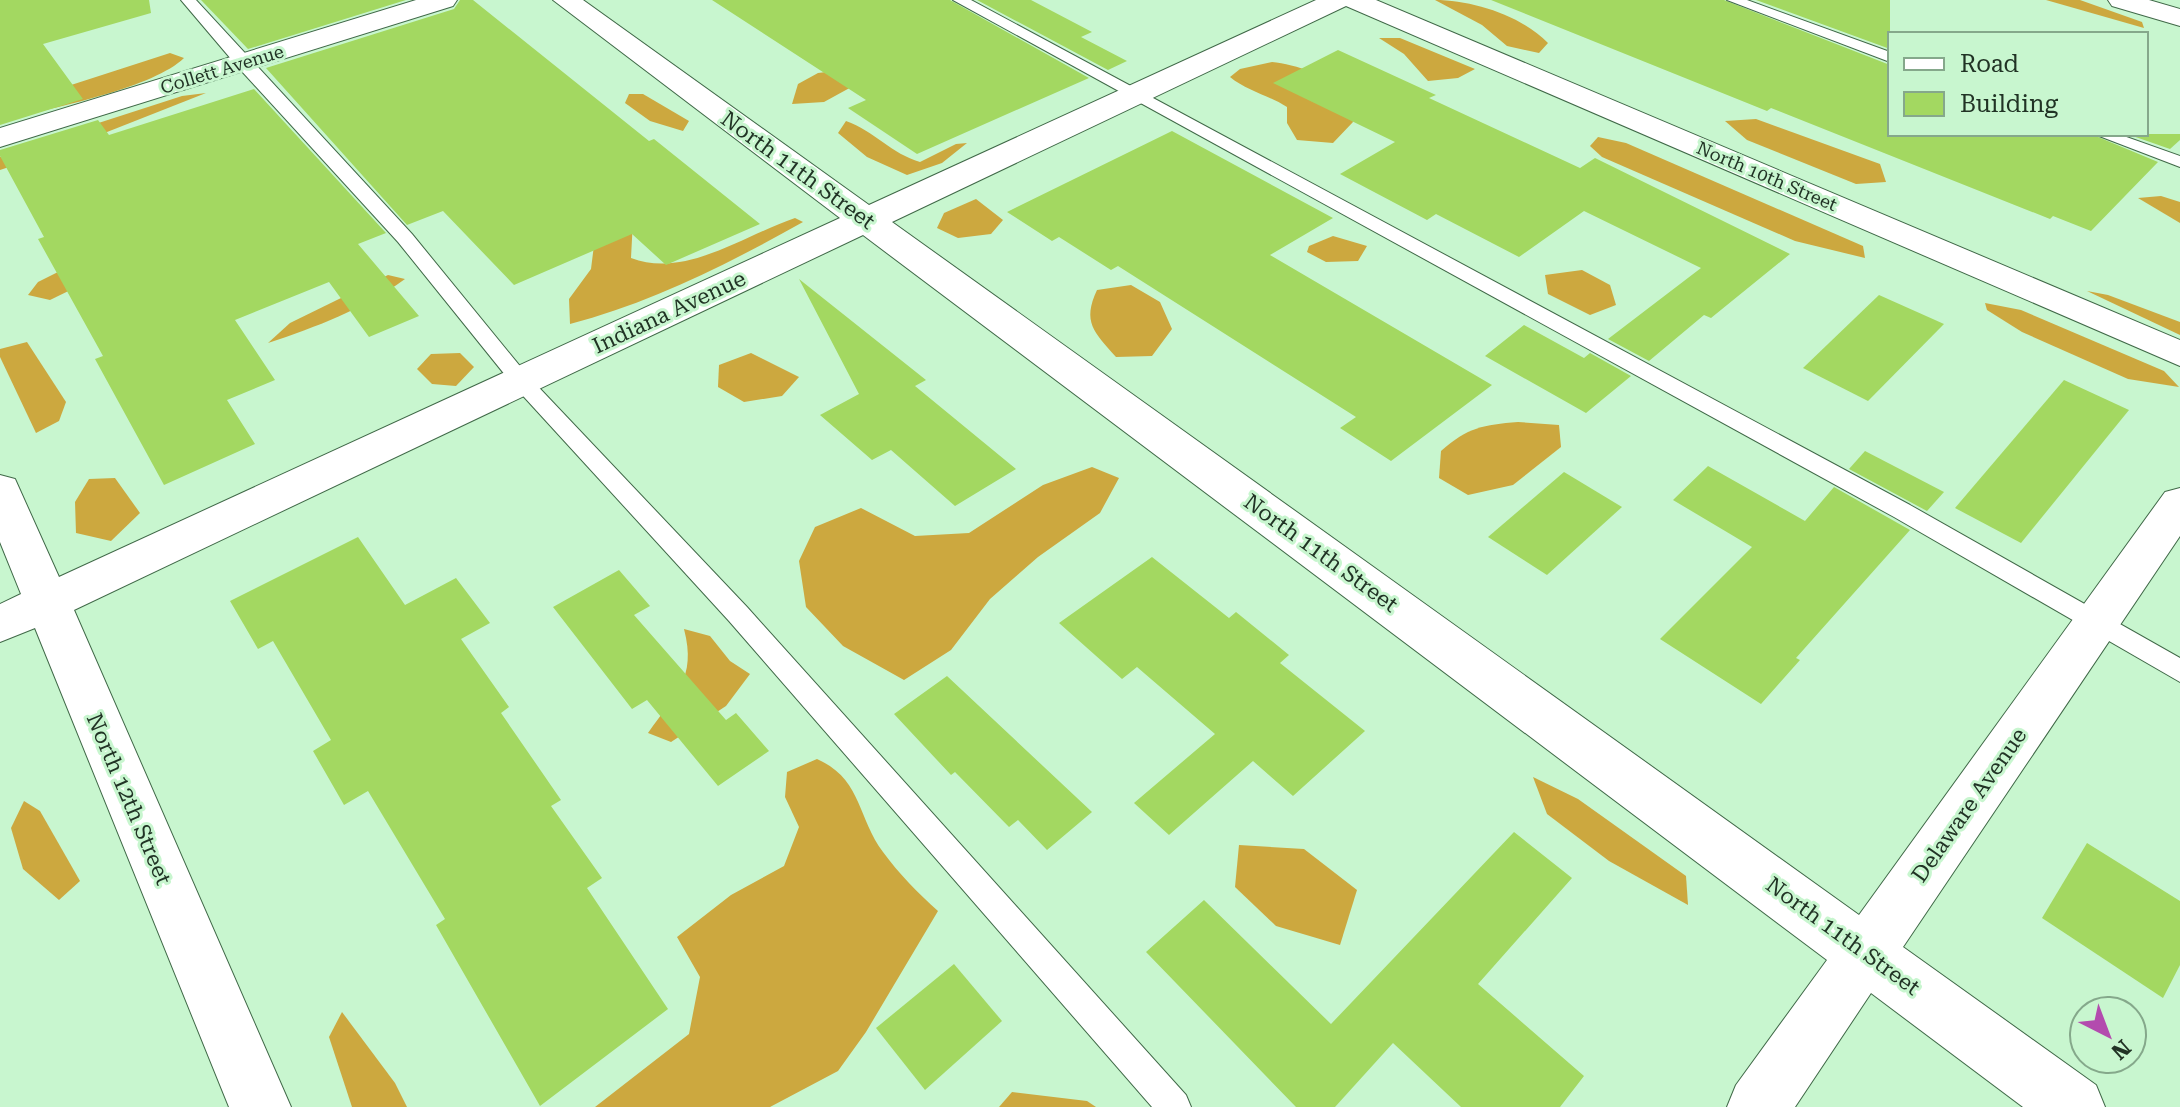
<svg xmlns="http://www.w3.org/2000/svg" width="2180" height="1107" font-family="'Roboto Serif',serif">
	<rect width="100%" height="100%" fill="#c8f6cf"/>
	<g fill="#cca83f">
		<path d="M1435,0C1473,0 1522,16 1548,43L1539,53L1507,46L1482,25Z"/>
		<path d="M2046,0H2080L2142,22L2144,28Z"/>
		<path d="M1379,38H1400L1475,69L1458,78L1428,81L1404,54Z"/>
		<path d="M170,53L184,58C154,87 61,106 17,117L0,108Z"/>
		<path d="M1272,62C1295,64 1332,76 1345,98C1349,104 1351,115 1353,122L1333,143L1297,140L1287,123V107C1268,95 1247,91 1230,77L1240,69Z"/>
		<path d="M842,70L855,85L824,102L792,104L798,84L818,73Z"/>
		<path d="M206,93L69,147L0,170V157L15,150L182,96Z"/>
		<path d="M629,94H643L689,121L683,131L650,121L625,103Z"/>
		<path d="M1756,119L1880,164L1886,182L1856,184L1747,140L1725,121Z"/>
		<path d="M846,121C874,131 892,154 920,162L956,144L967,143L942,163L907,175L867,157L838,133Z"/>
		<path d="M1598,137L1626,143L1863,246L1865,258L1795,241L1602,157L1590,146Z"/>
		<path d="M2161,196L2180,202V223L2138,198Z"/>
		<path d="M976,199L1003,220L991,234L958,238L937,228L944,213Z"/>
		<path d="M795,218L803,222C730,263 651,303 570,324L569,299L591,269L594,245L633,220L631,258C685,279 744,235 795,218Z"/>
		<path d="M1333,236L1367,246L1358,261L1326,262L1307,252L1309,246Z"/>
		<path d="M70,266L91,280L50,300L28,295L38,282Z"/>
		<path d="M1582,270L1610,285L1616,305L1590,315L1548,294L1545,275Z"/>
		<path d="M388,275L405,279C364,309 316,327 268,343L290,323Z"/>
		<path d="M1131,285L1160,302L1172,329L1152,356L1116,357C1094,332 1082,322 1097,290Z"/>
		<path d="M2087,291L2108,295L2180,322V335Z"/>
		<path d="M1985,303L2021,310L2164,371L2179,387L2128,379L2022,332L1987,310Z"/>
		<path d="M27,342L66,402L59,421L36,433L0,357V349Z"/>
		<path d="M460,353L474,367L456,386L432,384L417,369L431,354Z"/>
		<path d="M751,353L799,377L782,396L744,402L718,387L719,365Z"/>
		<path d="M1518,422L1559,425L1561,447L1513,485L1468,495L1439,478L1441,451C1468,427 1483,425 1518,422Z"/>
		<path d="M1092,467L1119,478L1100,513L1038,557L990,599L951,650L904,680L843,646L806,607L799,561L815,527L861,508L915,536L969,533L1043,485Z"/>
		<path d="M115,478L140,513L111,541L76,533L75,502L89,479Z"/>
		<path d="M684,629L710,636L730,661L750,674L726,706L671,742L648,733C675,694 697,679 684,629Z"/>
		<path d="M817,759C862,779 857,817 883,852C899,874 918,893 938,911L866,1032L838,1071L770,1107H595L689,1034L700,977L677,937L731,895L784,866L799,827L785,797L787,772Z"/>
		<path d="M1533,777L1578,799L1686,876L1688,905L1609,861L1547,814Z"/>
		<path d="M24,801L40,811L80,881L59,900L23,869L11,828Z"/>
		<path d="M1239,845L1304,849L1357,890L1340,945L1276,926L1235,887Z"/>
		<path d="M342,1012L395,1083L407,1107H352L329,1037Z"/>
		<path d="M1012,1092L1087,1101L1096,1107H999Z"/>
	</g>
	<g fill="#a3d861">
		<path d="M0,0H149L151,13L43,44L83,99L0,125Z"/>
		<path d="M201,0H406L248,49Z"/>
		<path d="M460,0H473L649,141L654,139L760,224L666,265L632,234L514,285L443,211L407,225L266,68L454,9Z"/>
		<path d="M712,0H950L1089,78L917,154L848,108L866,100Z"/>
		<path d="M977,0H1031L1092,32L1081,37L1127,61L1108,70Z"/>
		<path d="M1491,0H1724L1890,65V134H2091L2158,162L2091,231L2053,216L2050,219L1771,108L1767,111Z"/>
		<path d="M1756,0H1890V49Z"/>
		<path d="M1338,50L1436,95L1429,98L1580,168L1595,158L1790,254L1711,318L1704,315L1649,361L1608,339L1701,268L1584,211L1519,257L1436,214L1427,220L1340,174L1395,142L1273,83Z"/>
		<path d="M254,89L386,233L358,244L419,316L369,337L329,282L235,320L275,380L227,400L255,444L164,485L95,359L103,356L38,239L44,237L0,156V150L98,120L109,135Z"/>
		<path d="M1172,131L1333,218L1270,255L1492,385L1391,461L1340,428L1356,417L1118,266L1111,270L1059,237L1052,241L1007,212Z"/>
		<path d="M2127,134H2180V140L2170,149Z"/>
		<path d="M799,279L926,380L915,386L1016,469L955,506L891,450L872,460L820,415L859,394Z"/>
		<path d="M1879,295L1944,324L1868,401L1803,368Z"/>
		<path d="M1524,325L1584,358L1590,353L1631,376L1586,413L1485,356Z"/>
		<path d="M2064,380L2129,410L2021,543L1955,508Z"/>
		<path d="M1865,451L1944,492L1927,511L1849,469Z"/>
		<path d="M1708,466L1805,521L1834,487L1910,530L1796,658L1800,660L1761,704L1660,639L1752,547L1673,500Z"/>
		<path d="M1564,472L1622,507L1547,575L1488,537Z"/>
		<path d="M358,537L405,605L456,578L490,623L461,639L509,707L501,713L561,800L551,806L602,878L587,888L668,1009L540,1106L436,925L445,919L368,791L344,805L313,751L331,740L273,641L258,649L230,601Z"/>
		<path d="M1152,557L1229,618L1236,612L1289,655L1280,663L1365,731L1293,796L1253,761L1169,835L1134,803L1215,734L1137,667L1122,679L1059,623Z"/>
		<path d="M619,570L650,606L634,615L726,720L736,713L769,751L718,786L647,700L632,709L553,607Z"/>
		<path d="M947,676L1092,812L1047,850L1018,820L1009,827L955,772L951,775L894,714Z"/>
		<path d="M1514,832L1572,878L1478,984L1584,1076L1560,1107H1461L1393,1043L1335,1107H1296L1146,952L1204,900L1331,1024Z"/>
		<path d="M2087,843L2180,901V965L2163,998L2042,918Z"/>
		<path d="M954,964L1002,1021L925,1090L876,1028Z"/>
	</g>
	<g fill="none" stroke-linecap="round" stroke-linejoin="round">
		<g stroke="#406948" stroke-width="2">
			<g id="service">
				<path d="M181,0H196L412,234L528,376L747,607L1186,1095L1191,1107H1152L729,621L514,386L398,242L237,66Z"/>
				<path d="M953,0H971L1910,505L2180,658V682L1894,517Z"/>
				<path d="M1727,0H1747L1890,52V62Z"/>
				<path d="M2094,134H2118L2180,156V167Z"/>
			</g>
		</g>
		<g stroke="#406948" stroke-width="2">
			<g id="minor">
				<path d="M416,0H457L453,6L0,147V128Z"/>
				<path d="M553,0H583L869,205L1316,0H1376L2180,340V366L1346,6L892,222L1859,915L2165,492L2180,488V536L1903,947L2096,1085L2105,1107H2023L1871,993L1795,1107H1727L1736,1085L1827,960L863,235L74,610L291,1107H229L35,628L0,642V604L21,594L0,542V475L15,479L59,577L840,218Z"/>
				<path d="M2108,0H2149L2180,9V26L2112,6Z"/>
			</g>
		</g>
		<use href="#service" fill="#fff" fill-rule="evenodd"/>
		<use href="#minor" fill="#fff" fill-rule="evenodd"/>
	</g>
	<g text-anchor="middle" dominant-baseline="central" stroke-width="6" stroke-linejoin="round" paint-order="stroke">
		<g font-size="18" fill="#213325" stroke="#c8f6cf">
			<text transform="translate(222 69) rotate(-17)">Collett Avenue</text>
			<text transform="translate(1767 176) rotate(23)">North 10th Street</text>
		</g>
		<g font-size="22" fill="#213325" stroke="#c8f6cf">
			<text transform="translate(798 170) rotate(36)">North 11th Street</text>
			<text transform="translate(669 312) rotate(-25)">Indiana Avenue</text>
			<text transform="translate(1321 553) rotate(36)">North 11th Street</text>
			<text transform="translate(129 799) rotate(67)">North 12th Street</text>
			<text transform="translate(1969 805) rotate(-55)">Delaware Avenue</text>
			<text transform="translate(1843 936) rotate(36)">North 11th Street</text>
		</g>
	</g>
	<rect x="1888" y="32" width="260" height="104" fill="#c8f6cf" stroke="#85a88b" stroke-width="2"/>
	<rect x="1904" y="58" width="40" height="12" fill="#ffffff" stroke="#85a88b" stroke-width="2"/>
	<text x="1960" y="72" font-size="24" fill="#213325">Road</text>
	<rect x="1904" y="92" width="40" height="24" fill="#a3d861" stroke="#85a88b" stroke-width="2"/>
	<text x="1960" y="112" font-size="24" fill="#213325">Building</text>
	<g transform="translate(2108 1035) rotate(138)"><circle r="38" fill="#c8f6cf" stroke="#85a88b" stroke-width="2"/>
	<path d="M0-6L14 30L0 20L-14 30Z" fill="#b34bae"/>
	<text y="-12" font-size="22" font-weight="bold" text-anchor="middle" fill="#213325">N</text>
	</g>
</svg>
